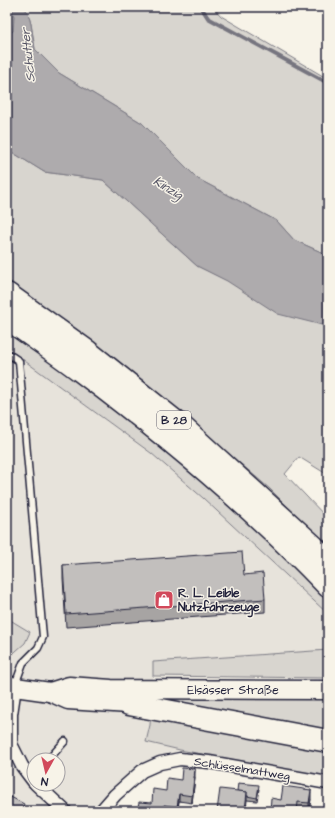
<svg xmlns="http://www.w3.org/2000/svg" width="335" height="818" font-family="'Architects Daughter',sans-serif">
	<rect width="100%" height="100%" fill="#f7f3e8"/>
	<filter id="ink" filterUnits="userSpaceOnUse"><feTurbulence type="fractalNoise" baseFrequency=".025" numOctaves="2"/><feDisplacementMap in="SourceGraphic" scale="8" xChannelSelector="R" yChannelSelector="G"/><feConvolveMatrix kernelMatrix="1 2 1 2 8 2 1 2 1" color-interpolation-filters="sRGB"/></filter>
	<g filter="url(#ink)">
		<path fill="#e7e3db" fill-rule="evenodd" d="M7,348L151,453L203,498L328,614V650L154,662L150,725L146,742L180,750L136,766L89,811H7V659L25,643L30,632L7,618ZM34,760H58V784H34Z"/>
		<g fill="#d8d5cf" stroke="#7d7c85">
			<path d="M7,7H10L14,16L13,31L7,36Z"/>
			<path d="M24,7H213L221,16L328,79V260L321,252L294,240L277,221L198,179L142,123L59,73L35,49L31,24L28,13Z"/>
			<path d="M7,149L44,172L103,180L197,266L328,328V475L299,457L285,474L328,519V547L270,489L162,396L115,358L7,281Z"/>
			<path d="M7,326L103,396L257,529L328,599V614L203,498L151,453L7,348Z"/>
			<path d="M7,618L30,632L25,643L7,659Z"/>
			<path d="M328,650V678L153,676V662Z"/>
			<path d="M152,698L328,699V777L180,750L146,742L150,725Z"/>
		</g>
		<path fill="#aeabad" stroke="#76747f" d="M10,7H24L28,13L31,24L35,49L59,73L142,123L198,179L277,221L294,240L321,252L328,260V328L326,326L278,314L227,281L197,266L103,180L44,172L7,149V36L13,31L14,16Z"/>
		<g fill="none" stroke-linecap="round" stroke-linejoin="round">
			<path stroke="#76747f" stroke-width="4" d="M201,7L208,18L328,83"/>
			<g stroke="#22223b" stroke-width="9">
				<g id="lane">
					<path d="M7,353L19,361L43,637L38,648L23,663L15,685"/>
					<path d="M48,760L65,741"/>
				</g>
			</g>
			<g stroke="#22223b" stroke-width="15">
				<g id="street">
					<path d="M15,687L11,714V744L22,766L34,782"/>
					<path d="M36,784L65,811"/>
					<path d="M101,811L115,795L142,771L160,763L180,759L209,762L328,783"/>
				</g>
			</g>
			<g stroke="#22223b" stroke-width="21">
				<g id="secondary">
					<path d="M7,685L15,687L50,692L68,700L129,704L136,693"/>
					<path d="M50,692L69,686L111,689L328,690"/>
				</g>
			</g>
			<g stroke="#22223b" stroke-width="25">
				<g id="highway">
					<path d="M7,294L88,352L181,426L314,547L328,563"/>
					<path d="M7,318C32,336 57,353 81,371C168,436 253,507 328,586"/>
					<path d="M129,704L328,741"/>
				</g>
			</g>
			<use href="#lane" stroke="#f7f3e8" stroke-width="6"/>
			<use href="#street" stroke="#f7f3e8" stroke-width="12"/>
			<use href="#secondary" stroke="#f7f3e8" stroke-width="18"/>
			<use href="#highway" stroke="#f7f3e8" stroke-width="22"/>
		</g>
		<g fill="#a7a4a3" stroke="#22223b">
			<path d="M63,565L244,575L265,599V612L66,627L63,578Z"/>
			<path d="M195,777L192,803L179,801L178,811H137L152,803L166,791L181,780Z"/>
			<path d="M259,789L257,801L247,800L237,791Z"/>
			<path d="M311,799L309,811L298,810L281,800Z"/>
		</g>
		<g fill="#888684" stroke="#22223b">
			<path d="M195,769V777L192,803V796Z"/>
			<path d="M311,790V799L309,811V803Z"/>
			<path d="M247,792V800L246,811H245Z"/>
			<path d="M179,794V801L177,811V807Z"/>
		</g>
		<g fill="#c2bfbd" stroke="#22223b">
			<path d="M242,552L244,575L263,573L265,599L66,614L63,565Z"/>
			<path d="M182,768L195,769L192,796L179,794L177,807L164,805L163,811H137L139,802L152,803L153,789L166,791L167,778L181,780Z"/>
			<path d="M238,783L259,785L257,798L247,796V792L237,791Z"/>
			<path d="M283,786L311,790L309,803L298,802L297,811H270L271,798L281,800Z"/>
			<path d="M220,789L247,792L245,811H217Z"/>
			<path d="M7,795L24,804L23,807L30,811H7Z"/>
			<path d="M322,809L328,810V811H322Z"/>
		</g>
	</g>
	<defs>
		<g id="shop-square" transform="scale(1)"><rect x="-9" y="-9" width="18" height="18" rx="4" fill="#d1495b" stroke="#f7f3e8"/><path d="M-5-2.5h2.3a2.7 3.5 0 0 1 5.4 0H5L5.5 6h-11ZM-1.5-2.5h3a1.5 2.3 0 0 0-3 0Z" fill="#fff"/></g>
	</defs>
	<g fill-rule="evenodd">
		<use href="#shop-square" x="164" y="600"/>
	</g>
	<g text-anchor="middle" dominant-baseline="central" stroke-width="3" stroke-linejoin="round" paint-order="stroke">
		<rect fill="#f7f3e8" stroke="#62616f" stroke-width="1" x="157" y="411" width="34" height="18" rx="3"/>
		<g font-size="11" font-weight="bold" fill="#22223b">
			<text x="174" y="420">B 28</text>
		</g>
		<g font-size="12" font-weight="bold" fill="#22223b" stroke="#f7f3e8" text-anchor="start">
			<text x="178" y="593">R. L. Leible<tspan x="178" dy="14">Nutzfahrzeuge</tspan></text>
		</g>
		<g font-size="12" fill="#22223b" stroke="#f7f3e8">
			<text x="233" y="690">Elsässer Straße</text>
			<text transform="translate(242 769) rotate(9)">Schlüsselmattweg</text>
		</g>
		<g font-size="13" font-style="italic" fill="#535263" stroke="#f7f3e8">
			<text transform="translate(28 55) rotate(-96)">Schutter</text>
			<text transform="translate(168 188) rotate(31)">Kinzig</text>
		</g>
	</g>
	<rect width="335" height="818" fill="none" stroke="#f7f3e8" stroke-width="24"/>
	<rect x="12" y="12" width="311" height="794" fill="none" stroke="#22223b" stroke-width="1.5" filter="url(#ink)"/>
	<g transform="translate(46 772) rotate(188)"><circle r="19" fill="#f7f3e8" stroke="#a29fa3"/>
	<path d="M0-3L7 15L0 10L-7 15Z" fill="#d1495b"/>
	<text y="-6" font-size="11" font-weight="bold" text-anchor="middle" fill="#22223b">N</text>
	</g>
</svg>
